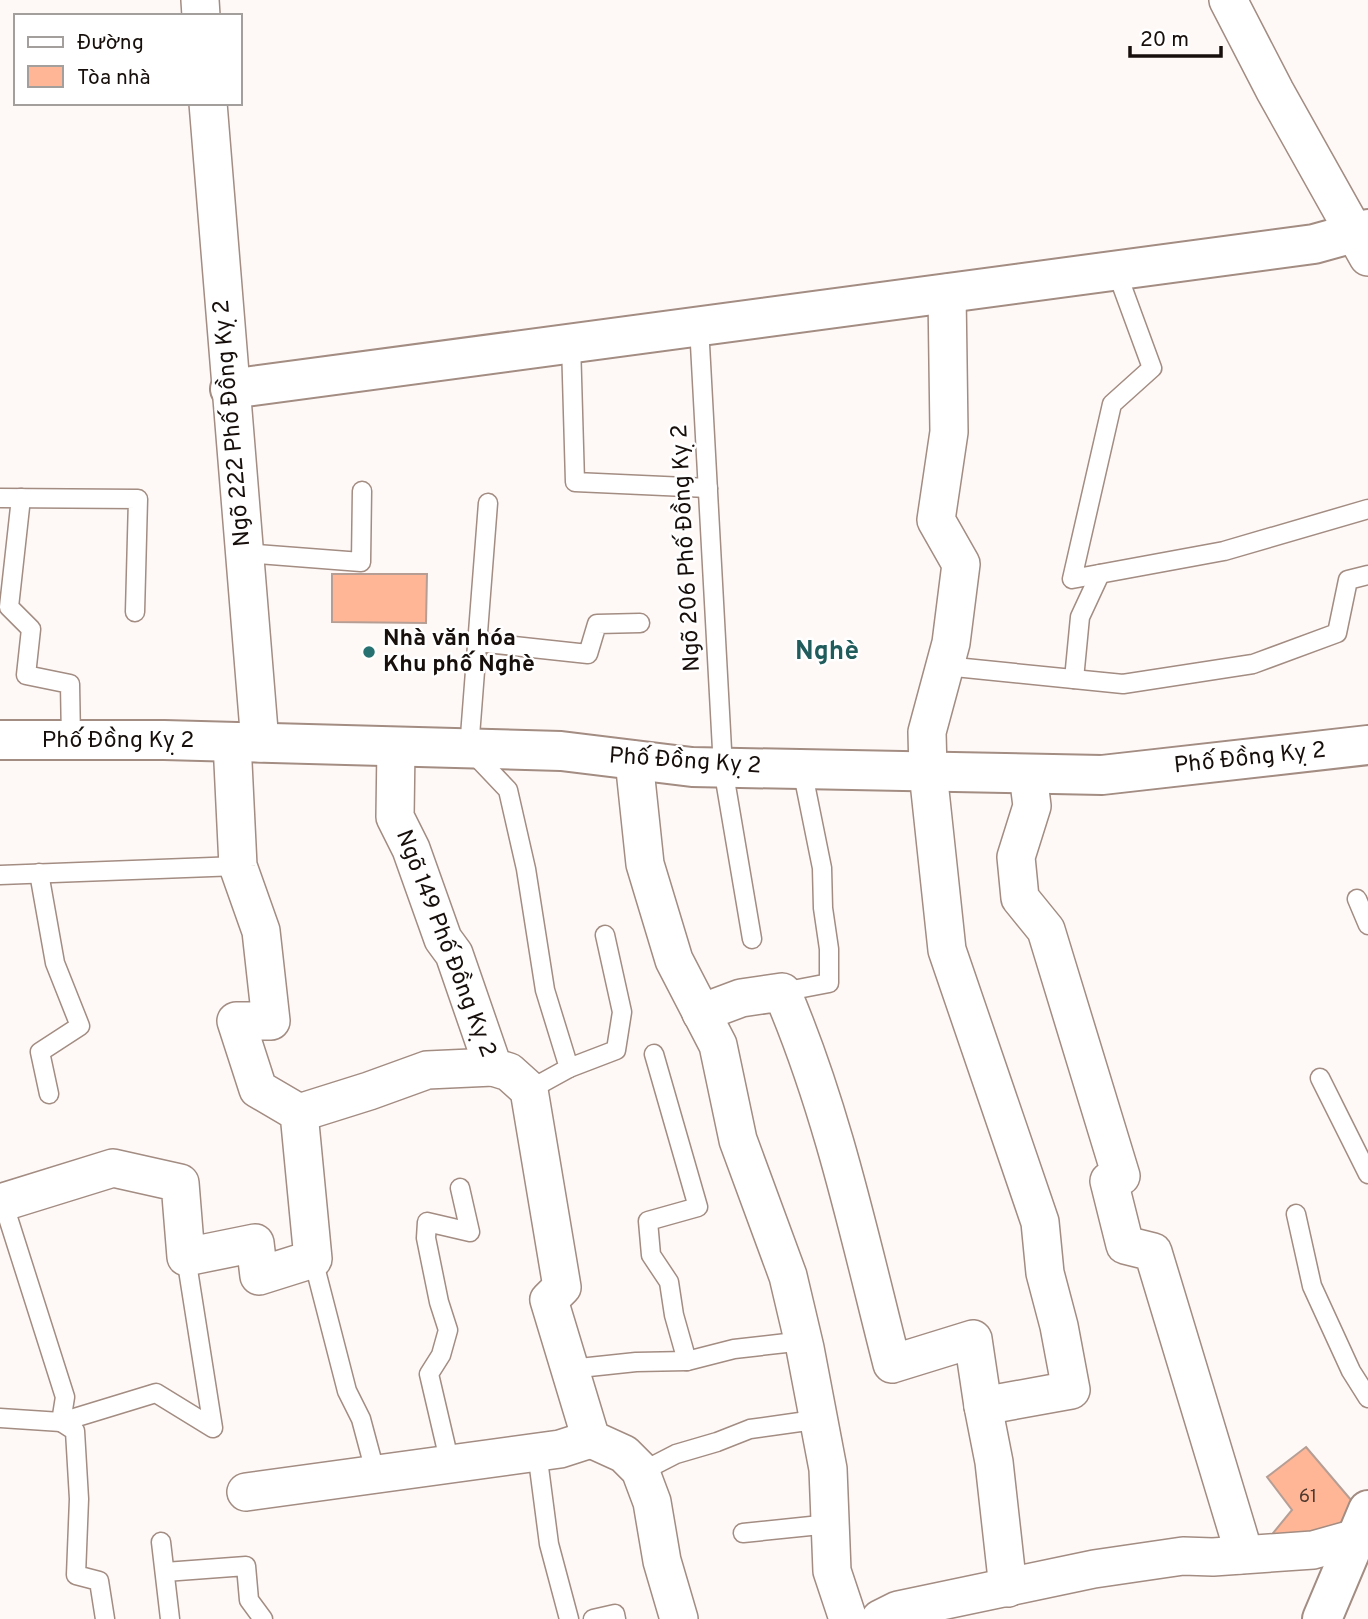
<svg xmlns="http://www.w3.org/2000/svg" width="1368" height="1619" font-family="Overpass,sans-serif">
	<rect width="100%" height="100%" fill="#fef9f7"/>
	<g fill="#feb697" stroke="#b69e94" stroke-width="2">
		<path d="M332,574H427L426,623L332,622Z"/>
		<path d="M1306,1447L1357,1507L1346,1531L1264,1544L1292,1510L1267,1477Z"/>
	</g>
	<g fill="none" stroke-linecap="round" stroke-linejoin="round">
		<g stroke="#a38c82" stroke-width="21">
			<g id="service">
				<path d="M1116,270L1152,368L1112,404L1072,579L1224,551L1368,509"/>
				<path d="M699,326L723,768L752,939"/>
				<path d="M571,343L575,482L708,488"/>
				<path d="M0,498L138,499L135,612"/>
				<path d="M21,498L9,607L31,629L26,675L70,684L71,740"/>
				<path d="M488,503L469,749L508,790L526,869L545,990L569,1068L529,1090"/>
				<path d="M244,553L361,562L362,491"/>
				<path d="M477,642L588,654L597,624L640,623"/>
				<path d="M945,666L1123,684L1253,664L1337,633L1348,580L1368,575"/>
				<path d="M1074,679L1080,617L1100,574"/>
				<path d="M39,873L55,963L80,1026L40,1052L49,1094"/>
				<path d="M0,875L238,866"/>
				<path d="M1357,899L1368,925"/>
				<path d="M782,992L829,983V949L823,908L822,868L802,769"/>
				<path d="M654,1054L698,1207L648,1221L651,1255L669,1282L674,1315L687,1361"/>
				<path d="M569,1068L616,1050L622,1012L605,935"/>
				<path d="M1320,1078L1368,1174"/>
				<path d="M3,1202L65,1397L61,1422L75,1431L79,1499L76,1575L99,1581L105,1619"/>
				<path d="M1296,1214L1312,1286L1351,1371L1368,1398"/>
				<path d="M313,1259L347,1391L361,1419L376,1475"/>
				<path d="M570,1369L636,1362L687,1361L734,1349L804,1341"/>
				<path d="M0,1418L61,1422L156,1393L213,1428L186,1257"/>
				<path d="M537,1452L549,1544L569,1619"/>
				<path d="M450,1464L429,1374L441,1355L448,1330L439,1302L426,1238L427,1222L470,1232L460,1188"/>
				<path d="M641,1472L676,1454L717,1442L750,1429L800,1422L818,1417"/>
				<path d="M743,1533L830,1524"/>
				<path d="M161,1542L170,1619"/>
				<path d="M165,1572L246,1566L249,1600L263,1619"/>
				<path d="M593,1619L615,1614L616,1619"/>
			</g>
		</g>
		<g stroke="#a38c82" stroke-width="40">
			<g id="minor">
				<path d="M200,0L201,16"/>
				<path d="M1228,0L1275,91L1368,257"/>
				<path d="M208,103L260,743"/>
				<path d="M947,293L949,432L936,520L961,564L951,643L927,732L928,772L947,950L1040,1222L1045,1273L1059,1326L1071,1390L983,1406"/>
				<path d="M396,747L395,817L411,849L443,939L454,954L493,1067L509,1072L529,1090L562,1287L549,1300L591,1439L624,1454L640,1470L652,1502L662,1561L679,1619"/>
				<path d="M634,760L645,864L674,960L718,1045L738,1140L788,1276L805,1348L828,1469L832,1571L848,1619"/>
				<path d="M1028,774L1032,806L1016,857L1020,898L1046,930L1121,1176L1109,1181L1125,1245L1153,1252L1240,1540V1555"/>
				<path d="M701,1013L741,998L782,992C833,1111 860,1239 892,1364L973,1339L983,1406L994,1462L1008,1588"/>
				<path d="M299,1113L369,1091L427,1070L493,1067"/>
				<path d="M0,1203L113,1168L180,1183L186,1257L255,1243L259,1276L313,1259L299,1113L258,1089L236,1021H271L261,931L238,866L232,742"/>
				<path d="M246,1492L560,1449L591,1439"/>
				<path d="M880,1619L898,1610L1094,1569L1183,1556L1213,1557L1313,1550L1356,1538"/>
			</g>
		</g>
		<g stroke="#a38c82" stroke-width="42">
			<g id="tertiary">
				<path d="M230,389L1314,244L1368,229"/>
				<path d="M0,740H164L561,751L692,767L1102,775L1368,745"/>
				<path d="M1322,1619L1368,1510"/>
			</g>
		</g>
		<use href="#service" stroke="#fff" stroke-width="18"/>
		<use href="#minor" stroke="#fff" stroke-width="37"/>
		<use href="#tertiary" stroke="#fff" stroke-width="38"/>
	</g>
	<circle fill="#277172" stroke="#fff" stroke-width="2.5" cx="369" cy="652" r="7"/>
	<g text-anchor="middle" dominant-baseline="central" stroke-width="5" stroke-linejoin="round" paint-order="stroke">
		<g font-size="19" fill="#51392e">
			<text x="1308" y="1497">61</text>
		</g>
		<g font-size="23" fill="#170f0b" stroke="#fff">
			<text transform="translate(233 423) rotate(-95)">Ngõ 222 Phố Đồng Kỵ 2</text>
			<text transform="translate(687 548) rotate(-93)">Ngõ 206 Phố Đồng Kỵ 2</text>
			<text x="118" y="741">Phố Đồng Kỵ 2</text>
			<text transform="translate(1250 759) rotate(-6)">Phố Đồng Kỵ 2</text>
			<text transform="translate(685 762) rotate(4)">Phố Đồng Kỵ 2</text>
			<text transform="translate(445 944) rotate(69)">Ngõ 149 Phố Đồng Kỵ 2</text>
		</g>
		<g font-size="23" font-weight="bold" fill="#170f0b" stroke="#fff" text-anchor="start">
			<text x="383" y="639">Nhà văn hóa<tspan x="383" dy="26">Khu phố Nghè</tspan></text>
		</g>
		<g font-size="26" font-weight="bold" fill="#215c5c" stroke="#fff">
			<text x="827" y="652">Nghè</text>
		</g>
	</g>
	<rect x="14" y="14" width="228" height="91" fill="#ffffff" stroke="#a29f9d" stroke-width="2"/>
	<rect x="28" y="37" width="35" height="10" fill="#ffffff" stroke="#a29f9d" stroke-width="2"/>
	<text x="77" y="49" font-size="21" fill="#170f0b">Đường</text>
	<rect x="28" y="66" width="35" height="21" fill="#feb697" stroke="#a29f9d" stroke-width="2"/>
	<text x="77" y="84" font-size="21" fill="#170f0b">Tòa nhà</text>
	<path d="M1130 46v10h91v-10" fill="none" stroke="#170f0b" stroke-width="3.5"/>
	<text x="1140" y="46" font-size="21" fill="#170f0b" stroke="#ffffff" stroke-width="5" paint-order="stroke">20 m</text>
</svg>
